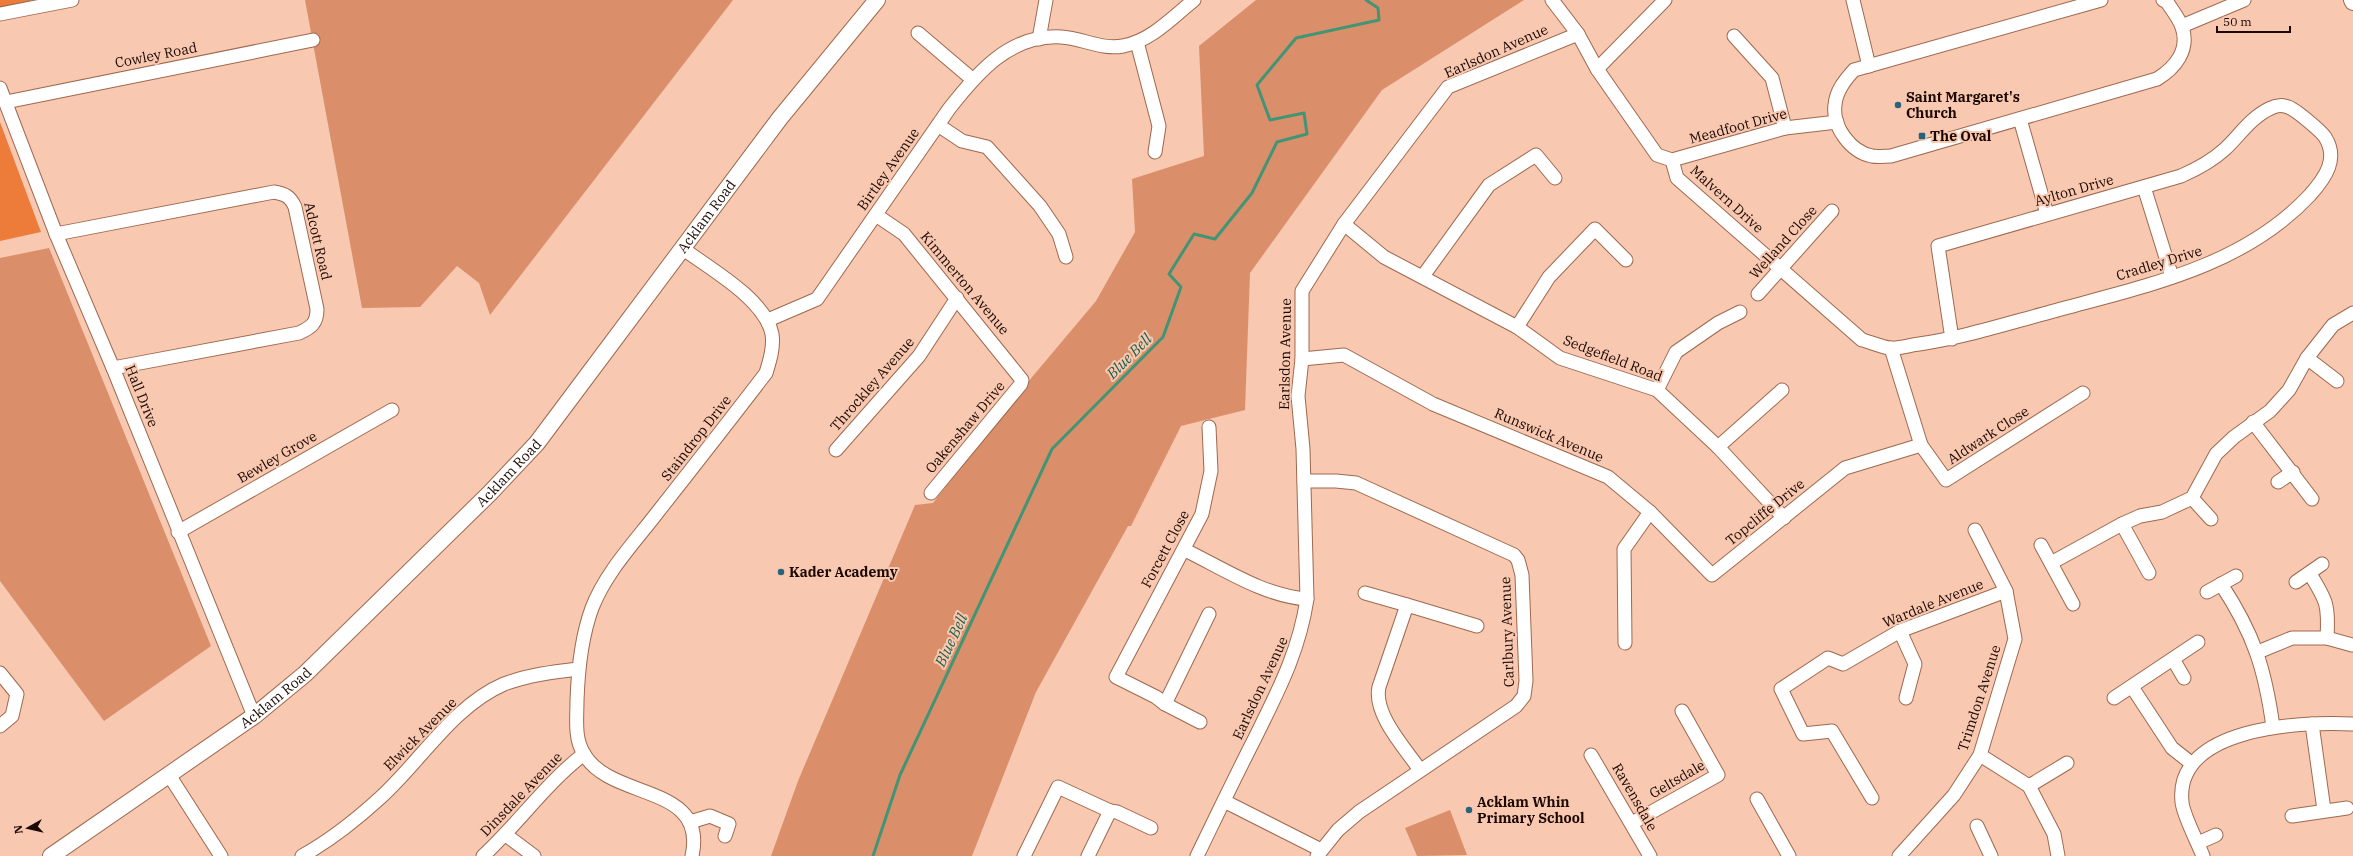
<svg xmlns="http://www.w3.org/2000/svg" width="2353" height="856" font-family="'IBM Plex Serif',serif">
	<rect width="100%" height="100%" fill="#f8c8b1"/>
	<g fill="#da8f6a">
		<path d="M305,0H733L490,315L479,283L457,266L420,307L362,308Z"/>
		<path d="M1256,0H1524L1382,90L1250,273L1245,410L1181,426L1131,526H1128L1036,692L972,856H771L798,781L915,505L933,503L1033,376L1096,301L1135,232L1132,179L1204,156L1199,46Z"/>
		<path d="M49,248L211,646L104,721L0,581V258Z"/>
		<path d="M1450,810L1467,855L1417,856L1405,828Z"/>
	</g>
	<g fill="#ed7b3a">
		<path d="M0,0H34L0,7Z"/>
		<path d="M0,122L41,232L0,241Z"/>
	</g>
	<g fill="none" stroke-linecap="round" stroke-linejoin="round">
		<path stroke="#429574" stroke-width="3" d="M873,856L900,775L1052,449L1163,337L1181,287L1169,274L1194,234L1215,239L1252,193L1277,142L1307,134L1304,113L1270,120L1257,85L1296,38L1379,20L1378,8L1366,0"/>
		<g stroke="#9e694e" stroke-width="15">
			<g id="minor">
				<path d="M1552,0L1578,34L1597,69L1657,155L1672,160"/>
				<path d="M1853,0L1869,66"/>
				<path d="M2101,0L1854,70C1845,80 1836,91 1835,105C1832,127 1851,152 1872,156C1878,157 1885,156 1891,156L2157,79C2175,68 2190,50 2182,27C2179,18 2172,10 2167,2L2163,0"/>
				<path d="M0,14L72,0"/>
				<path d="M2182,26L2244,0"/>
				<path d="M918,33L972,79"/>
				<path d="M1734,36L1772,78L1785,128"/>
				<path d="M1039,39L1046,0"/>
				<path d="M1137,42L1159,126L1155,152"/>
				<path d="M1597,69L1665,0"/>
				<path d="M0,88L56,234L113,368L254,716"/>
				<path d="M6,102L313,40"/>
				<path d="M2020,119L2047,214"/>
				<path d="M938,125L962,141L987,147L1040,206L1059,234L1066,257"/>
				<path d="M1672,160L1677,178L1862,340C1871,342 1881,347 1890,348C1899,349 1910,345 1919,344C1961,338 2002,325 2043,314C2138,287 2240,270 2310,195C2325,178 2339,159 2325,137C2321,131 2295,109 2288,107C2283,105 2276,105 2271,108C2252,116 2239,136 2225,149C2212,161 2197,169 2181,176L1938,246L1952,339"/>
				<path d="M1672,160L1785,128L1837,122"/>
				<path d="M2144,187L2172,277"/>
				<path d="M876,215L904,234L1022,380L1021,384L931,493"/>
				<path d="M1344,224L1384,257L1517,327L1560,358L1657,390L1718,447L1784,518"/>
				<path d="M56,234L274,192C285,194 290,196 295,207L317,309C317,323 312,327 299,333L113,368"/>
				<path d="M682,248C710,269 765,299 772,334C774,347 770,360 766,373C730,420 694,466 657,513C634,543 606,572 592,608C581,638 578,669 577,701C577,719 574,738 584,754C611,801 708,783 692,856"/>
				<path d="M1423,276L1489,185L1536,155L1555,178"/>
				<path d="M1758,294L1832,211"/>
				<path d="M768,320L817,299L949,109C977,73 1010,34 1061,37C1082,38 1101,50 1123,46C1151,41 1173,17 1194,0"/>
				<path d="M1517,327L1549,277L1595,229L1626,260"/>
				<path d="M1891,348L1921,445L1946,480L2083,393"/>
				<path d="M2307,358L2337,381"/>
				<path d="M1302,359L1344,355L1433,404L1608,477L1650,512L1624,549L1625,643"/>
				<path d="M1657,390L1676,352L1718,323L1740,312"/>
				<path d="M2253,422L2312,499"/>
				<path d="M1718,447L1782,390"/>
				<path d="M836,450L919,356L957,298"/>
				<path d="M1304,481H1336L1356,483L1514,555L1518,560L1522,575L1526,681L1524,696L1516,706L1359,812L1338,830L1317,856"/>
				<path d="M2278,482L2293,472"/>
				<path d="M2192,498L2211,519"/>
				<path d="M1650,512L1712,575L1845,468L1921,445"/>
				<path d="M2122,524L2149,573"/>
				<path d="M178,532L392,410"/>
				<path d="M2041,545L2073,604"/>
				<path d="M1185,550C1224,569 1264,596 1307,599"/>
				<path d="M2051,563L2122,524L2140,516L2162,512L2192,498L2216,454L2234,437L2270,411L2289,390L2307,358L2333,325L2353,313"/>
				<path d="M2310,574C2327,601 2329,606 2327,638"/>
				<path d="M2296,582L2322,564"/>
				<path d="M2221,584C2254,634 2265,669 2273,727"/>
				<path d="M2207,592L2236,576"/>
				<path d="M1365,593L1407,605"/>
				<path d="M1209,614L1165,704L1156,697L1116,677L1202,514L1211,471L1209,427"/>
				<path d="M1900,631L1915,664L1906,698"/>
				<path d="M2258,652L2292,638H2327L2352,645"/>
				<path d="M2173,659L2184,678"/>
				<path d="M0,673L17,694L12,716L0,726"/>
				<path d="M2132,687L2172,748L2191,763"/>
				<path d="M2114,698L2198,642"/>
				<path d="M1165,704L1200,722"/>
				<path d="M2312,724L2324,810"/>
				<path d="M1591,755L1650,856"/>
				<path d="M1980,755L2029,786L2054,834L2058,856"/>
				<path d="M1420,770C1405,748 1373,714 1379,687L1407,605L1477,626"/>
				<path d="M169,775L221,856"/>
				<path d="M2029,786L2067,763"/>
				<path d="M1872,798L1832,731L1803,734L1781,689L1828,658L1843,664L1900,631L2006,591"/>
				<path d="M1757,799L1789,856"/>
				<path d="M1224,801L1321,850"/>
				<path d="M1110,811L1117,812L1151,828"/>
				<path d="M2292,816L2347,808"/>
				<path d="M690,822L710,816L729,824L725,836"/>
				<path d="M1632,823L1718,775L1682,711"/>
				<path d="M1977,826L1991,856"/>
				<path d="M506,835L534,856"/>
				<path d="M2198,843L2216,835"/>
				<path d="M302,856C329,841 357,819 380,798C420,762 453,706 504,684C528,675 553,672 578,669"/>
				<path d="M483,856C518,824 546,783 584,754"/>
				<path d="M1024,856L1058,787L1110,811L1088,856"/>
				<path d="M1197,856C1216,817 1235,777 1255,738C1278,691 1299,652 1307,599L1303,449L1298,396L1302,359V291L1344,224L1448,87L1578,34"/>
				<path d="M1899,856L1954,795L1980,755L2015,639L2006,591L1975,530"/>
				<path d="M2203,856C2198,843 2183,815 2182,802C2174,727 2302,721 2353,724"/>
			</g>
		</g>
		<g stroke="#9e694e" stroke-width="18">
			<g id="major">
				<path d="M2352,0L2353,2"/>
				<path id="s1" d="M51,856L254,716L305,674L490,493L537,443L780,118L877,0"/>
			</g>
		</g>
		<use href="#minor" stroke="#fff" stroke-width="13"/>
		<use href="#major" stroke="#fff" stroke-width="16"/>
	</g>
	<g fill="#27637b" stroke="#f8c8b1" stroke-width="1.5">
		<circle cx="1898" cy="105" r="4"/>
		<rect x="1918" y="132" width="8" height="8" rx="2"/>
		<circle cx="781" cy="572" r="4"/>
		<circle cx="1469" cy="810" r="4"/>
	</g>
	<g text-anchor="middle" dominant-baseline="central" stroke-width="4" stroke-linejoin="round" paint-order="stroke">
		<g font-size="14" fill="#1b0801" stroke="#f8c8b1">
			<text transform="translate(1496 51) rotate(-24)">Earlsdon Avenue</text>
			<text transform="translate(156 55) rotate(-11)">Cowley Road</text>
			<text transform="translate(1738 126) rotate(-15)">Meadfoot Drive</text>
			<text transform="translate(888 169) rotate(-55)">Birtley Avenue</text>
			<text transform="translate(2074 190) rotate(-16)">Aylton Drive</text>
			<text transform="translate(1727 199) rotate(42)">Malvern Drive</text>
			<text stroke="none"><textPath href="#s1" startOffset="923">Acklam Road</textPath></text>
			<text transform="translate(318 241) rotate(77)">Adcott Road</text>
			<text transform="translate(1783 242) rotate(-48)">Welland Close</text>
			<text transform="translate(2159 263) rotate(-17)">Cradley Drive</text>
			<text transform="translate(965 283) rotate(50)">Kimmerton Avenue</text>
			<text transform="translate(1285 354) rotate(-89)">Earlsdon Avenue</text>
			<text transform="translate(1613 358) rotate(21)">Sedgefield Road</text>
			<text transform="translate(872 384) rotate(-49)">Throckley Avenue</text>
			<text transform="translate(142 396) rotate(68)">Hall Drive</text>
			<text transform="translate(965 427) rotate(-50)">Oakenshaw Drive</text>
			<text transform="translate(1549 435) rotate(23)">Runswick Avenue</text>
			<text transform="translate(1988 435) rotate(-33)">Aldwark Close</text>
			<text transform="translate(696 438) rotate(-52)">Staindrop Drive</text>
			<text transform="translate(277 457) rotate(-30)">Bewley Grove</text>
			<text stroke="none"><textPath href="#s1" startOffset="599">Acklam Road</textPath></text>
			<text transform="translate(1765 512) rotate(-39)">Topcliffe Drive</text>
			<text transform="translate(1165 549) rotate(-62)">Forcett Close</text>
			<text transform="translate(1933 603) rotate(-22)">Wardale Avenue</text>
			<text transform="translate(1507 632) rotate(-92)">Carlbury Avenue</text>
			<text transform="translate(1260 688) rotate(-65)">Earlsdon Avenue</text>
			<text stroke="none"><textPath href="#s1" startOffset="275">Acklam Road</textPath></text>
			<text transform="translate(1979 698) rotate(-72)">Trimdon Avenue</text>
			<text transform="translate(420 734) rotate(-45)">Elwick Avenue</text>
			<text transform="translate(1677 779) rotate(-30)">Geltsdale</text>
			<text transform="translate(521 794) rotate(-46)">Dinsdale Avenue</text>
			<text transform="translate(1635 797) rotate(60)">Ravensdale</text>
		</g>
		<g font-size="14" font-weight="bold" fill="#1b0801" stroke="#f8c8b1" text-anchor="start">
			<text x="1906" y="97">Saint Margaret's<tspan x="1906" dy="16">Church</tspan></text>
			<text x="1930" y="136">The Oval</text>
			<text x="789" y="572">Kader Academy</text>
			<text x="1477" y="802">Acklam Whin<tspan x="1477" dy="16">Primary School</tspan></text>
		</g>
		<g font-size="15" font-style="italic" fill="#1c5f49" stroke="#f8c8b1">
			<text transform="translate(1129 356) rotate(-45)">Blue Bell</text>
			<text transform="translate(951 640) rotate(-65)">Blue Bell</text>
		</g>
	</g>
	<g transform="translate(28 828) rotate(262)" stroke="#f8c8b1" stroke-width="3" paint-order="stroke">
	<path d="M0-3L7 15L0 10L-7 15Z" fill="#1b0801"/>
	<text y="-6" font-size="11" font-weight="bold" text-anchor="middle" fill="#1b0801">N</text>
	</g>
	<path d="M2217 26v6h73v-6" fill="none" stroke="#1b0801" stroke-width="2"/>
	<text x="2223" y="26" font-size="12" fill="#1b0801" stroke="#f8c8b1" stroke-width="3" paint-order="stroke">50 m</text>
</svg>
